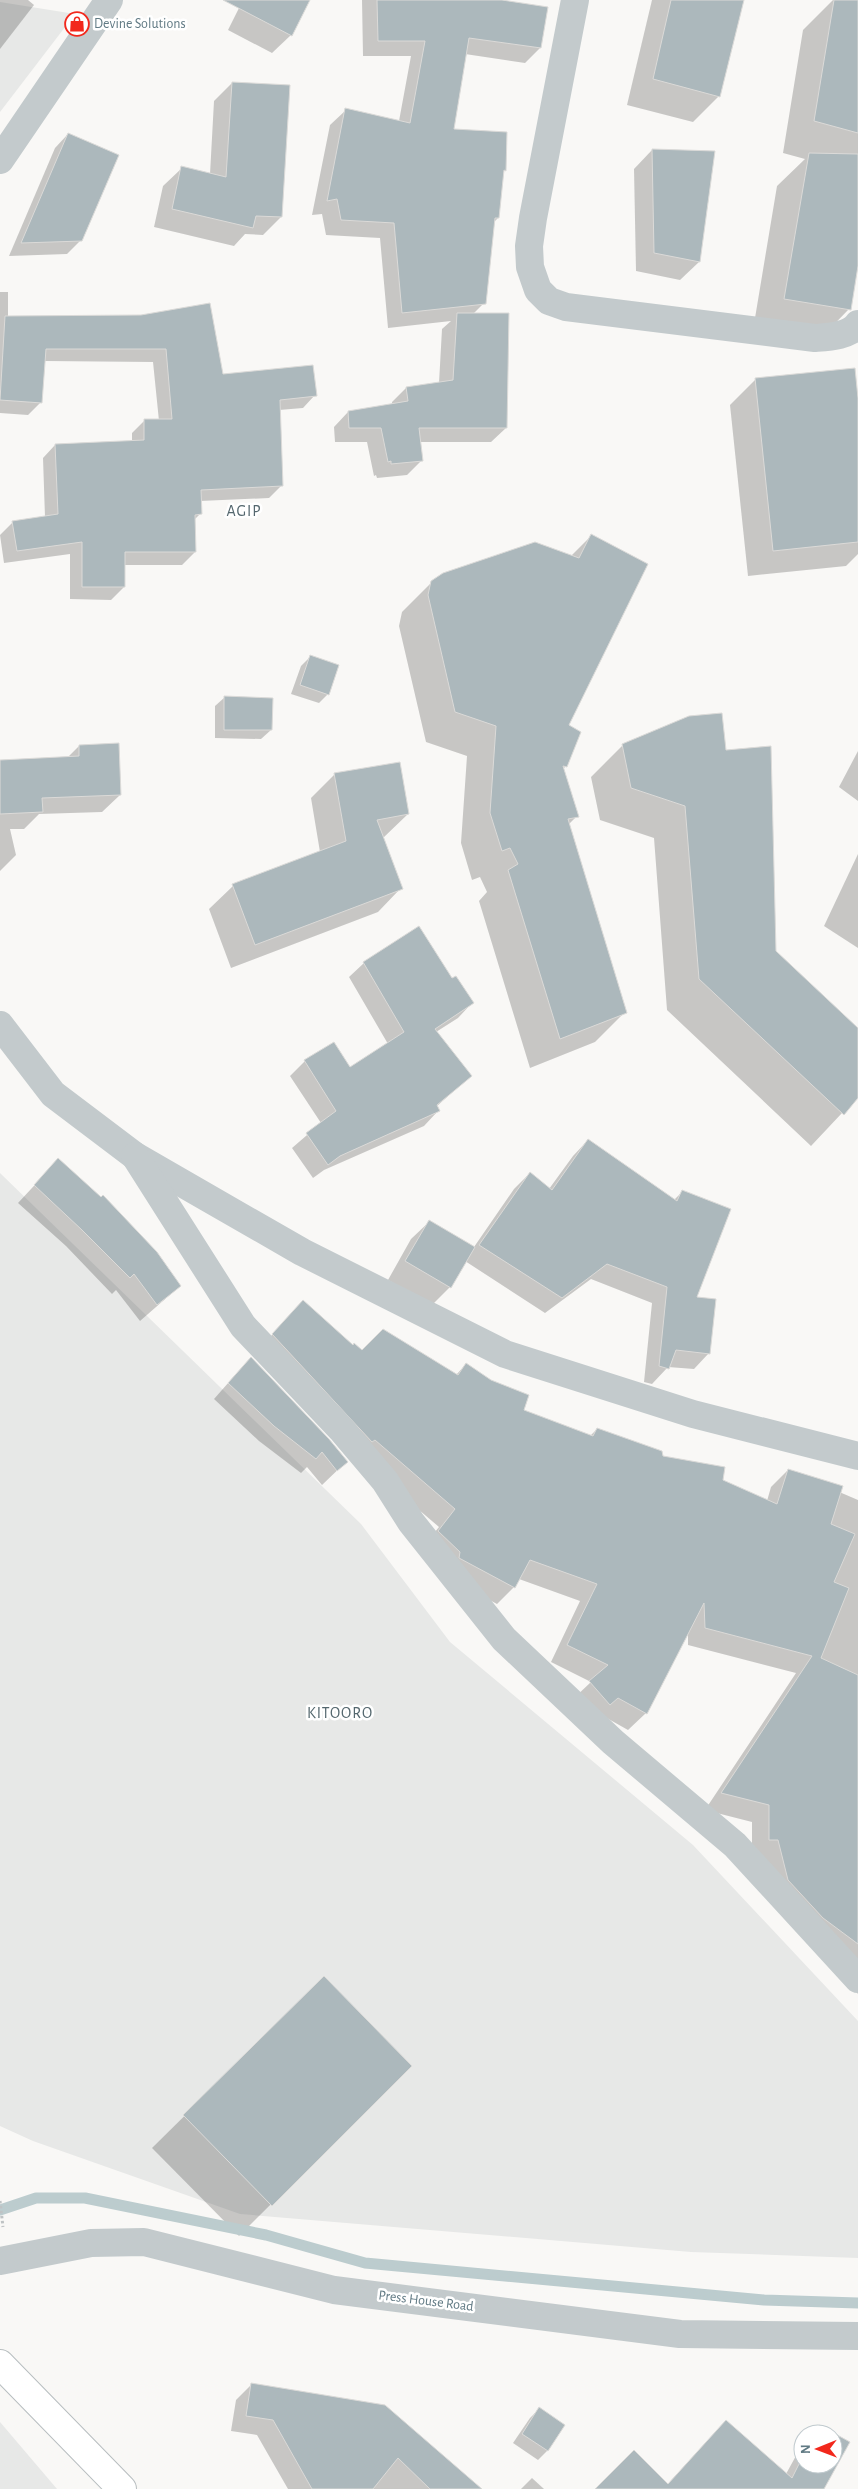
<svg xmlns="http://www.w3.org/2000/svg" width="858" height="2489" viewBox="0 0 858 2489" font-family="'Alegreya Sans',sans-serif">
<rect width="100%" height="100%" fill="#f9f8f6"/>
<g fill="#e7e8e7">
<path d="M0,2L75,14L0,112Z"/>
<path d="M0,1173L361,1524L450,1642L693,1845L858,2021V2258L691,2252L240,2214L33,2141L0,2126Z"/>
<path d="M0,2422L57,2489H0Z"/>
</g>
<g fill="#0003">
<path d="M0,0H28L34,5L0,49Z"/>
<path d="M243,0H308L291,35L272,53L228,30Z"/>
<path d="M362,0H494L540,48L525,63L465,54L452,131L505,170L502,173L498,218L493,223L484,303L473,314L506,428L491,442H419L421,461L407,475L377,478L376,475L374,476L367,442H335L334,427L348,412L392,405V402L406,388L439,383L442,329L451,321L388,328L380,238L326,235L322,214L312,215L330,125L346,110L399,121L411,56H363Z"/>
<path d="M652,0H743L719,96L693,122L627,105Z"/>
<path d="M833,0L858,2V258L849,309L818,341L753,330L777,186L805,159L783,153L803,30Z"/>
<path d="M232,83L281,217L263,235L245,234L234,246L154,227L163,186L182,168L210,174L214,101Z"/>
<path d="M68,134L81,240L67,254L9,256L55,148Z"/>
<path d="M652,150L699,262L680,280L636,271L634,169Z"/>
<path d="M0,292H8V317L141,316L222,375L315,395L303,408L279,410L282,485L269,498L200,501V514L194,520L195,552L182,565H124V587L111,600L70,599V554L4,563L0,535L13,522L45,517L43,458L55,445L132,441V433L145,420L159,421L153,362L44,361L41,402L28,415L0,413Z"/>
<path d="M756,379L858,410V554L846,566L748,576L730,405Z"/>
<path d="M592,535L568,725L566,766L563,769L577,816L568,825L625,1012L595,1042L530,1068L479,901L487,892L480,877L472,880L461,843L467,756L426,742L399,626L402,612L432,582L571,556Z"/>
<path d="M310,657L328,694L319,703L291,694L301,666Z"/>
<path d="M225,697L271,730L261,739L215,738V706Z"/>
<path d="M623,745L725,751L775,952L858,1029V1096L811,1146L667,1010L654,838L600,820L591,777Z"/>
<path d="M79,746L120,795L102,812L39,814L24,829H10L16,855L0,871V761L67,758Z"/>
<path d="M858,751V801L839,787Z"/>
<path d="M335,774L408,814L383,838L401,888L378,912L231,968L209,909L233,886L320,852L311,798Z"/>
<path d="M858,854V948L824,926Z"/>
<path d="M364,963L451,980L472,1003L458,1018L436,1032L470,1076L436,1107L438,1111L424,1126L324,1170L313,1178L292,1148L321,1123L290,1076L305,1061L350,1069L388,1044L349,977Z"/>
<path d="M588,1140L674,1200L682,1192L695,1298L709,1353L694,1369L668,1367L652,1384L644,1382L652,1303L591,1279L545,1313L465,1261L450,1287L432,1305L388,1280L411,1239L430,1221L474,1247L514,1189L530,1173L549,1189L573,1156Z"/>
<path d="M58,1160L180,1286L140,1321L116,1290L112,1294L66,1246L18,1203Z"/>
<path d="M303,1302L352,1347L362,1352L456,1375L466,1364L522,1411L590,1436L597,1429L767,1501L771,1487L788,1470L858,1500V1994L752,1857V1822L705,1810L796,1673L688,1645V1632L646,1713L628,1730L573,1699L591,1682L551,1662L580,1601L519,1579L514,1587L497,1604L443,1575L421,1549L439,1527L357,1457L256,1352Z"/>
<path d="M236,1374L346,1462L322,1485L307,1467L301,1473L259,1441L214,1399Z"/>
<path d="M324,1978L410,2066L239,2236L152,2148Z"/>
<path d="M252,2384L385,2406L465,2475L452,2489H288L257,2435L231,2431L236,2400Z"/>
<path d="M539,2409L564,2425L547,2451L538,2460L513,2443L530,2418Z"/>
<path d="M726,2421L786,2474L803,2443V2464H833V2434L849,2443L823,2489H597L667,2485Z"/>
<path d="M532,2478L544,2489H521Z"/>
</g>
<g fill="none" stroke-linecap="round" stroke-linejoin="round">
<path stroke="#bcccce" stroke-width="11" d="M0,2210L36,2198H85L266,2235L365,2263L764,2300L858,2303"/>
</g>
<g fill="#acb8bc" stroke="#dbdad8">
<path d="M223,0H310L292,36Z"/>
<path d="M377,0H502L548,7L541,48L469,38L454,129L507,132L506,171L504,170L499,218H495L486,304L402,313L394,223L341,220L337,199L327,201L345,108L410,123L425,41H378Z"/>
<path d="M671,0H744L720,97L653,79Z"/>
<path d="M834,0H858V133L814,121Z"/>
<path d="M232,82L290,85L282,217L256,216L253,228L172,209L181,166L226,177Z"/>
<path d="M68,133L119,155L82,241L21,243Z"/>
<path d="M652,149L715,151L700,262L654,253Z"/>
<path d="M809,153L858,154V266L851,310L784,299Z"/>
<path d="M210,303L223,374L313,365L317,396L280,400L283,486L201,490L202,514L195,515L196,552H125V587H82V542L17,551L12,521L58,514L55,444L144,440V419H172L166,349H46L42,403L0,400L5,316L141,315Z"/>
<path d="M457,313H509L507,428H419L423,461L391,464V461L388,462L381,428H349L348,411L408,401L406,387L453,380Z"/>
<path d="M855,368L858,398V542L773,551L755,378Z"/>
<path d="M591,534L648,564L569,725L581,732L567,767L563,766L579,817L568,819L627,1013L560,1039L508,870L518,864L510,848L502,851L490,813L496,726L455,712L428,595L431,581L443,573L535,542L579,558Z"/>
<path d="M310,655L339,665L329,695L300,685Z"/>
<path d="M224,696L273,698L272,730H224Z"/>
<path d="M722,713L726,750L771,746L776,951L858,1028V1098L844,1115L699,979L685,806L631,788L622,744L689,716Z"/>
<path d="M119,743L121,795L42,798L43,812L0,814V760L79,756V745Z"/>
<path d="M400,762L409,814L377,820L403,889L255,945L232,884L346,841L334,773Z"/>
<path d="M419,926L452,978L456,976L474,1003L435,1029L472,1076L437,1105L440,1111L340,1156L328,1165L306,1133L336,1111L304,1060L334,1042L350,1067L404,1032L363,962Z"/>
<path d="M588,1139L677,1201L682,1190L731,1209L697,1297L716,1299L710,1354L676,1350L669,1369L659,1366L667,1287L607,1264L562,1298L479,1245L530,1172L552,1190Z"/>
<path d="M58,1158L101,1197L103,1195L157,1252L181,1286L157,1305L134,1274L130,1278L82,1230L34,1185Z"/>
<path d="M429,1220L475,1247L451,1288L405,1261Z"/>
<path d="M303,1300L353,1345L354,1343L362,1350L383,1329L458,1375L466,1363L491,1380L529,1395L524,1410L593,1436L597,1428L662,1451L663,1456L725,1467L723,1480L777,1504L788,1469L843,1486L831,1524L855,1534L834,1582L849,1588L821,1658L858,1675V1944L823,1918L788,1880L778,1840H769V1805L721,1793L812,1656L705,1628L704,1603L647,1714L618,1698L610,1705L589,1681L608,1665L567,1645L597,1584L530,1560L515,1588L459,1558L460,1552L438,1531L455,1509L375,1440L372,1442L272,1334Z"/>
<path d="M251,1357L329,1439L348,1462L337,1471L322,1452L316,1459L274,1426L228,1383Z"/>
<path d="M324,1976L412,2066L272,2206L183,2115Z"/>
<path d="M251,2383L385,2405L482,2489H430L398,2458L373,2489H312L273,2420L246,2416Z"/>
<path d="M539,2407L565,2425L548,2451L522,2434Z"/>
<path d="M726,2420L792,2478L803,2456V2464H833V2434H814L819,2425L850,2442L824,2489H595L634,2450L668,2484Z"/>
</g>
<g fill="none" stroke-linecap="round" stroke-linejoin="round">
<g stroke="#b8bec0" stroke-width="30">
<path id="highway" d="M0,2364L122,2489"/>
</g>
<path stroke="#bfc3c4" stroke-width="3" stroke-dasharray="2.5 2.5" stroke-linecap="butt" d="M0,2201L3,2227"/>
<g stroke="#c3cacc" stroke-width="28">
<path d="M575,0L533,218L529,246L530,267L538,290L549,301L566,307L815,338C828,337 850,336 858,324"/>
<path d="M0,160L109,0"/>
<path d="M0,1025L53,1094L135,1156L302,1252L505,1354L693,1414L858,1456"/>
<path d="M135,1156L243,1326L341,1429L385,1481L411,1522L504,1639L613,1742L735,1845L858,1979"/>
<path d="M0,2261L91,2243L144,2242L334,2290L680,2334L858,2336"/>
</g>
<use href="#highway" stroke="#fff" stroke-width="28"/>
</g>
<defs>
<g id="shop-ring" transform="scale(1.25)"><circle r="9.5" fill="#fff" stroke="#f2281c" stroke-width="1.5"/><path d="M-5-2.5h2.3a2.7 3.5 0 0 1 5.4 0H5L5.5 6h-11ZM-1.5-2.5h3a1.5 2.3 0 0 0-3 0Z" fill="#f2281c"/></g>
</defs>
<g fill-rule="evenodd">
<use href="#shop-ring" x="77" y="24"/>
</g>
<g text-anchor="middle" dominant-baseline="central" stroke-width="5" stroke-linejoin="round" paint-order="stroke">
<g font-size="14" fill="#617a84" stroke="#fff" text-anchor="start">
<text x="94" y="24">Devine Solutions</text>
</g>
<g font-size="14" fill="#617a84" stroke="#fff">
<text transform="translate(426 2301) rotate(7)">Press House Road</text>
</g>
<g font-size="16" letter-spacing="1" fill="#54676e" stroke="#fff">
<text x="244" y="511">AGIP</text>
<text x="340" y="1713">KITOORO</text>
</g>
</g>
<g transform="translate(818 2449) rotate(269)"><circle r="24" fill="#ffffff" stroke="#c0cace"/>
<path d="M0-4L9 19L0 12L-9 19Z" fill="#f2281c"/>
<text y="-8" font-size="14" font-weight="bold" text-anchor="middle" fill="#617a84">N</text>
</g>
</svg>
